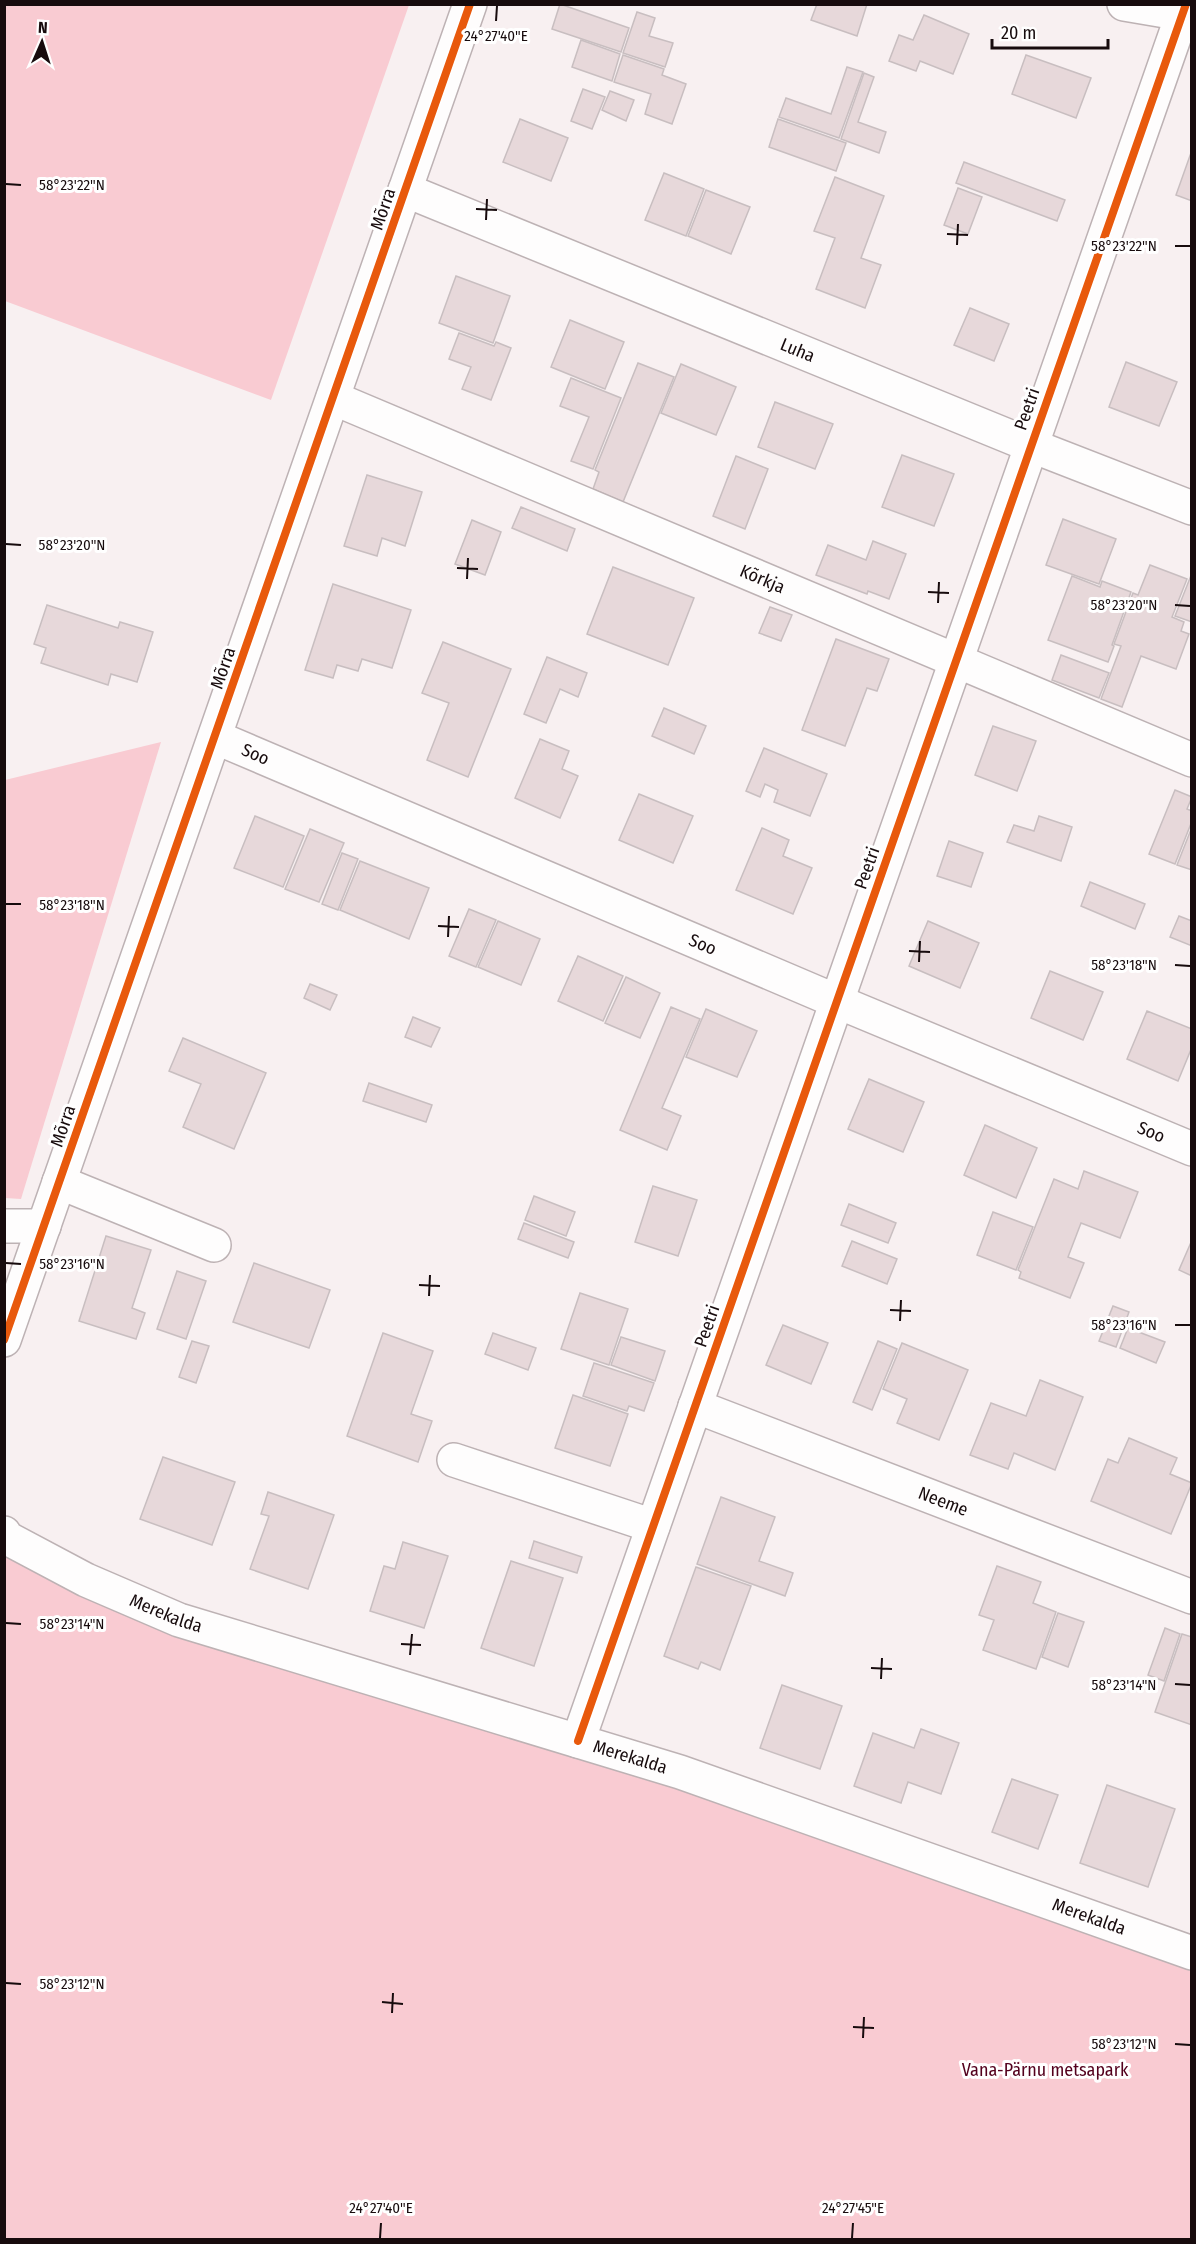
<svg xmlns="http://www.w3.org/2000/svg" width="1196" height="2244" viewBox="0 0 1196 2244" font-family="'Fira Sans Condensed',sans-serif">
<rect width="100%" height="100%" fill="#f8f0f1"/>
<g fill="#f9cbd2">
<path d="M4,5H409L271,400L5,301Z"/>
<path d="M161,742L21,1199L5,1198V780Z"/>
<path d="M4,1553L1191,1969V2239H5Z"/>
</g>
<g fill="#e7d8da" stroke="#c8bec0" stroke-width="1.5">
<path d="M560,4L629,28L621,52L552,29Z"/>
<path d="M817,4H867L857,36L811,20Z"/>
<path d="M637,12L655,18L649,36L673,43L665,67L623,53Z"/>
<path d="M924,15L969,34L953,74L920,61L916,71L889,61L899,35L913,40Z"/>
<path d="M581,40L620,54L612,81L572,67Z"/>
<path d="M623,55L664,69L662,75L686,84L672,124L645,114L651,94L614,82Z"/>
<path d="M1026,55L1091,78L1076,118L1012,94Z"/>
<path d="M847,67L863,72L839,138L779,117L786,98L831,114Z"/>
<path d="M864,73L874,77L858,122L886,132L879,153L841,139Z"/>
<path d="M583,89L605,97L592,129L571,121Z"/>
<path d="M610,91L634,100L626,121L602,110Z"/>
<path d="M520,119L568,138L551,181L503,162Z"/>
<path d="M778,119L846,143L836,171L769,147Z"/>
<path d="M1192,150V201L1176,195Z"/>
<path d="M964,162L1065,200L1057,221L956,183Z"/>
<path d="M664,173L704,189L686,236L645,220Z"/>
<path d="M835,177L884,196L861,258L881,265L865,308L816,289L835,238L814,231Z"/>
<path d="M958,188L982,197L968,234L944,225Z"/>
<path d="M706,190L750,207L731,254L688,236Z"/>
<path d="M456,276L510,296L493,343L439,323Z"/>
<path d="M970,308L1009,324L994,361L954,345Z"/>
<path d="M570,320L624,342L605,389L551,367Z"/>
<path d="M459,333L494,346L496,342L511,348L491,400L462,389L471,367L449,359Z"/>
<path d="M1126,362L1177,382L1159,426L1109,407Z"/>
<path d="M638,363L674,377L623,502L593,489L599,472L595,470Z"/>
<path d="M681,364L736,387L716,435L661,413Z"/>
<path d="M571,378L621,398L593,469L571,461L589,417L560,406Z"/>
<path d="M775,402L833,424L815,469L758,447Z"/>
<path d="M902,455L954,474L934,526L882,507Z"/>
<path d="M736,456L768,469L745,529L713,516Z"/>
<path d="M367,475L422,492L405,546L382,538L377,556L344,546Z"/>
<path d="M521,507L575,529L567,551L512,528Z"/>
<path d="M1063,519L1116,539L1099,584L1046,565Z"/>
<path d="M472,520L501,532L485,575L455,564Z"/>
<path d="M873,541L906,554L889,599L868,591L867,594L816,575L828,545L866,560Z"/>
<path d="M1150,565L1187,579L1172,617L1184,622L1181,631L1189,634L1176,669L1141,656L1122,707L1101,699L1121,646L1114,644L1133,593L1138,595Z"/>
<path d="M613,567L694,598L668,665L587,634Z"/>
<path d="M1192,573V622L1175,616Z"/>
<path d="M1072,576L1100,587L1102,581L1131,592L1112,645L1114,646L1108,662L1048,640Z"/>
<path d="M333,584L411,610L392,668L362,659L358,671L337,665L333,678L305,670Z"/>
<path d="M47,605L118,628L120,622L153,632L137,682L111,674L108,685L41,663L46,648L34,644Z"/>
<path d="M770,607L792,615L781,641L759,633Z"/>
<path d="M836,639L889,659L877,691L867,688L845,746L802,730Z"/>
<path d="M443,642L511,669L468,777L427,760L449,703L422,693Z"/>
<path d="M1061,655L1109,673L1099,698L1052,680Z"/>
<path d="M547,657L587,673L578,697L560,689L546,723L524,714Z"/>
<path d="M664,708L706,726L694,754L652,736Z"/>
<path d="M993,726L1036,741L1017,791L975,775Z"/>
<path d="M540,739L569,751L562,769L578,776L560,818L515,798Z"/>
<path d="M764,748L827,774L810,816L774,802L778,790L765,784L760,797L746,791Z"/>
<path d="M1175,790L1192,797L1187,809L1192,811V821L1175,864L1149,854Z"/>
<path d="M639,794L693,816L673,863L619,840Z"/>
<path d="M255,816L304,836L283,887L234,868Z"/>
<path d="M1039,816L1072,827L1061,861L1007,842L1014,825L1034,831Z"/>
<path d="M1192,827V870L1177,865Z"/>
<path d="M762,828L789,840L783,856L812,868L793,914L736,890Z"/>
<path d="M310,829L344,843L319,902L285,889Z"/>
<path d="M949,841L983,853L971,887L937,876Z"/>
<path d="M342,853L358,859L338,910L322,904Z"/>
<path d="M360,861L429,888L409,939L340,910Z"/>
<path d="M1090,882L1145,904L1135,929L1081,906Z"/>
<path d="M469,909L496,920L476,967L449,956Z"/>
<path d="M1179,916L1192,921V946L1170,937Z"/>
<path d="M498,921L540,939L521,985L478,967Z"/>
<path d="M928,921L979,943L960,988L909,966Z"/>
<path d="M578,956L623,976L603,1021L558,1001Z"/>
<path d="M1050,971L1103,992L1083,1040L1031,1018Z"/>
<path d="M626,977L660,993L640,1038L605,1023Z"/>
<path d="M310,984L337,995L330,1010L304,998Z"/>
<path d="M671,1007L700,1019L662,1108L681,1116L667,1150L620,1130Z"/>
<path d="M706,1009L757,1031L737,1077L686,1057Z"/>
<path d="M1147,1011L1192,1029V1047L1178,1081L1127,1059Z"/>
<path d="M413,1017L440,1028L431,1047L405,1037Z"/>
<path d="M183,1038L266,1073L234,1149L183,1127L201,1084L169,1071Z"/>
<path d="M869,1079L924,1102L903,1152L848,1129Z"/>
<path d="M369,1083L432,1105L426,1122L363,1101Z"/>
<path d="M985,1125L1037,1148L1016,1198L964,1175Z"/>
<path d="M1084,1171L1138,1192L1120,1238L1081,1223L1068,1257L1084,1263L1070,1298L1019,1278L1021,1272L1018,1270L1054,1179L1078,1189Z"/>
<path d="M653,1186L697,1200L678,1256L635,1242Z"/>
<path d="M534,1196L575,1212L566,1236L525,1220Z"/>
<path d="M849,1204L896,1223L888,1243L841,1225Z"/>
<path d="M993,1212L1033,1227L1016,1270L977,1255Z"/>
<path d="M524,1223L574,1242L568,1258L518,1239Z"/>
<path d="M106,1236L151,1250L132,1308L145,1313L136,1339L79,1321Z"/>
<path d="M1192,1240V1276L1179,1270Z"/>
<path d="M852,1241L897,1259L887,1284L842,1266Z"/>
<path d="M254,1263L330,1290L309,1348L233,1322Z"/>
<path d="M177,1271L206,1281L186,1339L157,1329Z"/>
<path d="M580,1293L628,1309L609,1365L561,1349Z"/>
<path d="M1113,1306L1129,1312L1116,1347L1099,1341Z"/>
<path d="M783,1325L828,1343L811,1384L766,1365Z"/>
<path d="M1128,1328L1165,1342L1156,1363L1120,1348Z"/>
<path d="M383,1333L433,1351L411,1414L432,1421L418,1462L347,1436Z"/>
<path d="M493,1333L536,1348L528,1370L485,1354Z"/>
<path d="M621,1337L665,1351L655,1381L611,1365Z"/>
<path d="M192,1341L209,1346L196,1383L179,1377Z"/>
<path d="M878,1341L897,1349L872,1410L853,1402Z"/>
<path d="M902,1343L968,1370L939,1440L897,1423L907,1399L883,1389Z"/>
<path d="M594,1363L654,1383L644,1411L629,1406L627,1411L583,1396Z"/>
<path d="M1040,1380L1083,1397L1055,1470L1014,1453L1008,1469L970,1455L991,1403L1026,1416Z"/>
<path d="M573,1395L628,1414L610,1466L555,1448Z"/>
<path d="M1129,1438L1177,1458L1170,1474L1192,1483L1171,1534L1091,1501L1108,1459L1118,1463Z"/>
<path d="M163,1457L235,1482L212,1545L140,1519Z"/>
<path d="M268,1492L334,1515L308,1589L250,1569L269,1516L261,1514Z"/>
<path d="M721,1497L775,1517L759,1561L793,1573L785,1596L697,1564Z"/>
<path d="M534,1541L582,1557L577,1573L529,1558Z"/>
<path d="M403,1542L448,1556L424,1628L370,1611L384,1566L395,1569Z"/>
<path d="M511,1561L563,1578L534,1666L481,1648Z"/>
<path d="M997,1566L1041,1582L1033,1603L1056,1612L1036,1669L983,1650L994,1620L979,1615Z"/>
<path d="M696,1567L751,1586L720,1670L701,1662L698,1669L664,1656Z"/>
<path d="M1058,1613L1084,1622L1068,1667L1042,1657Z"/>
<path d="M1165,1628L1180,1634L1164,1681L1148,1675Z"/>
<path d="M1182,1634L1192,1637V1725L1155,1712Z"/>
<path d="M782,1685L842,1706L820,1769L760,1748Z"/>
<path d="M921,1729L959,1743L941,1794L908,1782L901,1803L854,1786L873,1733L914,1748Z"/>
<path d="M1012,1779L1058,1795L1038,1849L992,1832Z"/>
<path d="M1107,1785L1175,1809L1148,1887L1080,1863Z"/>
</g>
<g fill="none" stroke-linecap="round" stroke-linejoin="round">
<g stroke="#bdb2b4" stroke-width="36">
<g id="minor">
<path d="M1124,4L1183,14L1192,17"/>
<path id="s1" d="M405,190L1030,445L1192,508"/>
<path id="s2" d="M333,398L1192,760"/>
<path id="s3" d="M215,737L836,1001L1192,1149"/>
<path d="M59,1182L214,1245"/>
<path d="M4,1226H44"/>
<path d="M4,1340L470,4"/>
<path id="s4" d="M695,1406L1192,1597"/>
<path d="M454,1460L653,1526"/>
<path id="s5" d="M4,1533L7,1538L86,1580L179,1620L680,1772L1192,1953"/>
<path d="M578,1741L1186,4"/>
</g>
</g>
<use href="#minor" stroke="#fefdfd" stroke-width="33"/>
<g stroke="#fff" stroke-width="11">
<g id="cycleway">
<path d="M4,1340L470,4"/>
<path d="M578,1741L1186,4"/>
</g>
</g>
<use href="#cycleway" stroke="#e8590c" stroke-width="8"/>
</g>
<path fill="none" stroke="#170b0d" stroke-width="2" d="M496,21L497,6M6,184L21,185M476,209L497,210M486,220L487,199M947,234L968,235M957,245L958,224M1175,246H1190M6,544L21,545M457,568L478,569M467,579L468,558M928,592L949,593M938,603L939,582M1175,605L1190,606M6,904H21M438,926L459,927M448,937L449,916M909,951L930,952M919,962L920,941M1175,965L1190,966M6,1263L21,1264M419,1285L440,1286M429,1296L430,1275M890,1310L911,1311M900,1321L901,1300M1175,1325H1190M6,1623L21,1624M401,1644L421,1645M410,1655L412,1634M871,1668L892,1669M881,1679L882,1658M1175,1684L1190,1685M6,1983L21,1984M382,2002L403,2004M392,2013L393,1993M853,2027L874,2028M863,2038L864,2017M1175,2044L1190,2045M380,2238L381,2223M852,2238L853,2223"/>
<g text-anchor="middle" dominant-baseline="central" stroke-width="6" stroke-linejoin="round" paint-order="stroke">
<g font-size="18" fill="#170b0d" stroke="#fff">
<text transform="translate(383 209) rotate(-71)">Mõrra</text>
<text stroke="none"><textPath href="#s1" startOffset="424">Luha</textPath></text>
<text transform="translate(1027 409) rotate(-71)">Peetri</text>
<text stroke="none"><textPath href="#s2" startOffset="466">Kõrkja</textPath></text>
<text transform="translate(223 668) rotate(-71)">Mõrra</text>
<text stroke="none"><textPath href="#s3" startOffset="44">Soo</textPath></text>
<text transform="translate(867 868) rotate(-71)">Peetri</text>
<text stroke="none"><textPath href="#s3" startOffset="530">Soo</textPath></text>
<text transform="translate(63 1126) rotate(-71)">Mõrra</text>
<text stroke="none"><textPath href="#s3" startOffset="1016">Soo</textPath></text>
<text transform="translate(707 1326) rotate(-71)">Peetri</text>
<text stroke="none"><textPath href="#s4" startOffset="266">Neeme</textPath></text>
<text stroke="none"><textPath href="#s5" startOffset="182">Merekalda</textPath></text>
<text stroke="none"><textPath href="#s5" startOffset="668">Merekalda</textPath></text>
<text stroke="none"><textPath href="#s5" startOffset="1154">Merekalda</textPath></text>
</g>
<g font-size="18" fill="#53001d" stroke="#fff">
<text x="1045" y="2070">Vana-Pärnu metsapark</text>
</g>
</g>
<g font-size="15" text-anchor="middle" fill="#170b0d" stroke="#fff" stroke-width="6" stroke-linejoin="round" paint-order="stroke">
<text x="496" y="41">24°27'40"E</text>
<text x="72" y="190">58°23'22"N</text>
<text x="1124" y="251">58°23'22"N</text>
<text x="72" y="550">58°23'20"N</text>
<text x="1124" y="610">58°23'20"N</text>
<text x="72" y="910">58°23'18"N</text>
<text x="1124" y="970">58°23'18"N</text>
<text x="72" y="1269">58°23'16"N</text>
<text x="1124" y="1330">58°23'16"N</text>
<text x="72" y="1629">58°23'14"N</text>
<text x="1124" y="1690">58°23'14"N</text>
<text x="72" y="1989">58°23'12"N</text>
<text x="1124" y="2049">58°23'12"N</text>
<text x="381" y="2213">24°27'40"E</text>
<text x="853" y="2213">24°27'45"E</text>
</g>
<rect width="1196" height="2244" fill="none" stroke="#170b0d" stroke-width="12"/>
<g transform="translate(42 42) rotate(3)" stroke="#ffffff" stroke-width="4.5" paint-order="stroke">
<path d="M0-4.5L10 22L0 15L-10 22Z" fill="#170b0d"/>
<text y="-9" font-size="16" font-weight="bold" text-anchor="middle" fill="#170b0d">N</text>
</g>
<path d="M992 39v9h116v-9" fill="none" stroke="#170b0d" stroke-width="3"/>
<text x="1001" y="39" font-size="18" fill="#170b0d" stroke="#ffffff" stroke-width="4.5" paint-order="stroke">20 m</text>
</svg>
